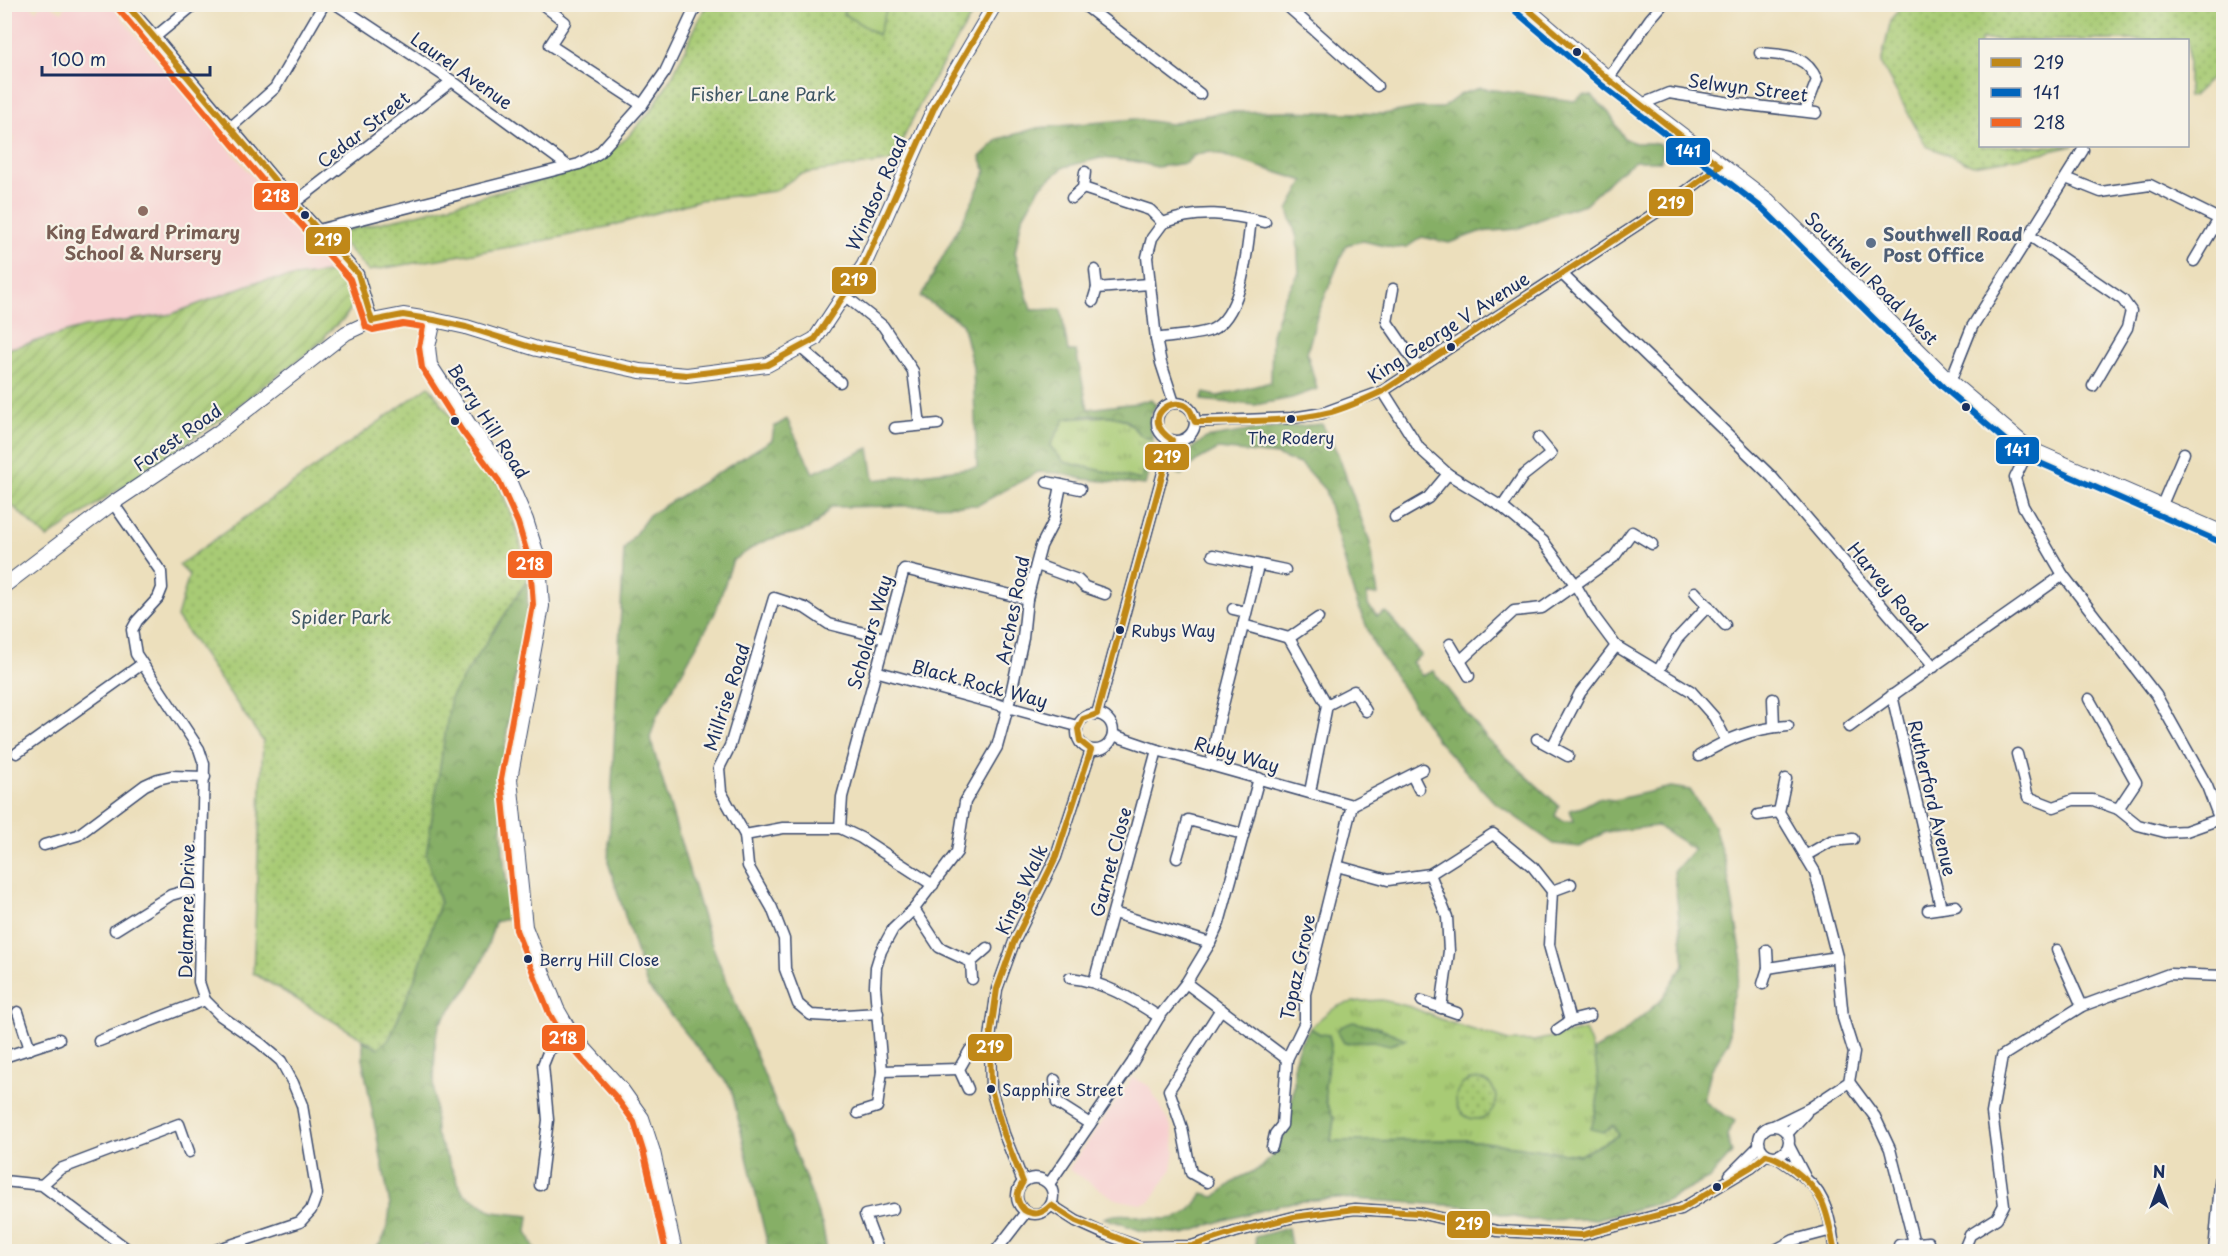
<svg xmlns="http://www.w3.org/2000/svg" width="2228" height="1256" viewBox="0 0 2228 1256" font-family="'Playpen Sans',sans-serif">
<defs>
<pattern id="grass-tufts" width="24" height="20" patternUnits="userSpaceOnUse" patternTransform="scale(1.5)"><rect width="24" height="20" fill="#a8cb74"/><path d="M3 7l-1-3M5 7V3M7 7l1-3M15 17l-1-3M17 17v-4M19 17l1-3" fill="none" stroke="#88a562"/></pattern>
<pattern id="forest-crowns" width="20" height="18" patternUnits="userSpaceOnUse" patternTransform="scale(1.5)"><rect width="20" height="18" fill="#86af66"/><path d="M2 6a3 3 0 1 1 6 0M12 15a3 3 0 1 1 6 0" fill="none" stroke="#6d8f57"/></pattern>
<pattern id="park-dots" width="8" height="8" patternUnits="userSpaceOnUse" patternTransform="scale(1.5)"><rect width="8" height="8" fill="#a8cb74"/><path d="M2 2h.1M6 6h.1" fill="none" stroke="#88a562" stroke-width="1.8" stroke-linecap="round"/></pattern>
<pattern id="garden-furrows" width="10" height="10" patternUnits="userSpaceOnUse" patternTransform="scale(1.5)"><rect width="10" height="10" fill="#a8cb74"/><path d="M-1 1l2-2M0 10L10 0M9 11l2-2" fill="none" stroke="#88a562"/></pattern>
</defs>
<rect width="100%" height="100%" fill="#f7f3e8"/>
<filter id="ink" filterUnits="userSpaceOnUse"><feTurbulence type="fractalNoise" baseFrequency=".0167" numOctaves="2"/><feDisplacementMap in="SourceGraphic" scale="12" xChannelSelector="R" yChannelSelector="G"/><feConvolveMatrix kernelMatrix="1 2 1 2 8 2 1 2 1" color-interpolation-filters="sRGB"/></filter>
<filter id="wash" filterUnits="userSpaceOnUse"><feTurbulence type="fractalNoise" baseFrequency=".008" numOctaves="4" result="noise"/><feDisplacementMap in="SourceGraphic" scale="24" xChannelSelector="R" yChannelSelector="G"/><feGaussianBlur stdDeviation="1.35" result="paint"/><feColorMatrix in="noise" values="0 0 0 0 0 0 0 0 0 0 0 0 0 0 0 0 0 1.4 0 .05"/><feComposite in="paint" operator="in"/></filter>
<g filter="url(#wash)">
<rect width="100%" height="100%" fill="#ecdfbc"/>
<g fill="#f7cfd0">
<path d="M5,5H30L36,10L41,5H50L62,12L66,5H111L322,261L341,271L256,282L172,314L85,327L19,346L5,349L4,162L14,138L5,134Z"/>
<path d="M1133,1077L1149,1086L1172,1128L1175,1151L1172,1169L1150,1202L1140,1204L1115,1199L1069,1169Z"/>
</g>
<g fill="url(#grass-tufts)" stroke="#627d69" stroke-width="1.5">
<path d="M1109,416C1114,417 1120,418 1124,420C1137,426 1135,438 1153,439L1154,452L1143,456L1145,471L1141,480L1064,462L1050,446L1065,419Z"/>
<path d="M1382,1000L1411,1007L1448,1022L1509,1041H1534L1585,1030C1601,1065 1602,1092 1592,1128L1613,1125L1619,1135L1580,1155L1468,1140L1331,1141L1334,1120L1326,1102L1325,1085L1331,1045L1329,1035L1320,1034L1310,1028C1338,1001 1344,1002 1382,1000Z"/>
</g>
<g fill="url(#forest-crowns)" stroke="#506f62" stroke-width="1.5">
<path d="M1480,88L1574,101L1583,95L1592,96L1609,113L1624,138L1635,143H1658L1663,149L1661,161H1635L1616,175L1585,204L1553,214L1517,229L1479,232L1449,243L1422,237L1407,247L1394,248L1363,241L1346,245L1317,316L1307,353L1317,389L1292,398L1255,405L1201,400L1204,393L1218,396L1271,382L1272,335L1283,300L1299,273L1297,238L1288,210L1304,181L1209,151L1193,156L1186,163L1157,167L1133,161L1101,158L1064,167L1040,187L1022,218L1015,252L1031,310L1061,309L1068,351H1076L1088,409L1137,403L1151,399L1156,405C1147,418 1149,425 1153,439C1136,438 1138,429 1127,421C1115,412 1079,416 1065,419L1050,446L1064,462L1141,480L1145,471L1143,456L1154,452L1145,485L1083,479L1059,473L1038,472L978,505L831,507C806,538 805,529 770,539C757,543 744,554 733,560L715,613L656,718L650,738L708,935L807,1182L823,1228L827,1251H769L731,1088L647,986L608,862L624,549L649,515L772,440L774,427L787,419L813,473L869,448L874,480L977,467L973,367L962,323L921,297L970,206L986,171L980,157L999,139L1037,128L1135,119L1171,124L1190,118L1227,112L1288,111L1384,114L1417,108H1442L1461,94Z"/>
<path d="M1322,424L1338,454L1370,543L1378,595L1367,594L1368,605L1377,616L1386,612L1421,655L1412,662L1422,676L1433,671L1487,739L1559,806L1555,816L1563,821H1574L1570,810L1582,807L1598,798L1614,800L1671,787L1690,790L1714,826L1727,870L1743,962L1729,1013V1041L1711,1071L1704,1100C1713,1110 1723,1113 1735,1121L1727,1135L1732,1153L1710,1178L1664,1202L1596,1219L1529,1220L1463,1206L1337,1198L1293,1202L1221,1221L1184,1234L1142,1231L1104,1218C1131,1206 1161,1230 1188,1212C1193,1208 1198,1199 1203,1194L1215,1197L1237,1179L1261,1168L1274,1154L1288,1128L1294,1085V1062L1300,1043L1310,1028L1320,1034L1329,1035L1331,1045L1325,1085L1326,1102L1334,1118L1331,1141L1468,1140L1580,1155L1619,1135L1613,1126L1603,1132L1591,1129C1601,1097 1599,1082 1594,1050L1620,1035L1661,1000L1684,964L1674,872L1694,849L1657,826L1605,832L1580,847L1554,844L1493,801L1436,739L1374,645L1354,595L1325,490L1302,465L1276,455L1218,449L1196,461L1182,475L1177,474L1190,450L1206,438L1254,430Z"/>
<path d="M528,579C527,591 528,604 527,616C525,638 518,661 514,684C501,760 494,841 514,917L495,922L483,960L469,986L440,1023L435,1040L434,1091L436,1134L463,1193L493,1212L529,1216L527,1232L536,1251H437L426,1245L407,1251H373C387,1240 389,1222 390,1205L363,1063V1041L369,1044L389,1039L416,976L440,903L426,855L451,696Z"/>
<path d="M1353,1022L1379,1028L1406,1039L1390,1045L1373,1041L1344,1043L1337,1031L1340,1027Z"/>
<path d="M1288,1228L1292,1251H1257L1255,1237Z"/>
</g>
<g fill="url(#park-dots)" stroke="#627d69" stroke-width="1.5">
<path d="M1904,4L2223,5V67L2193,96L2188,97V40H1980V146H2073L2029,156L1973,165L1926,146L1881,64L1891,19Z"/>
<path d="M706,5H978L928,88L892,161L800,174L775,191L700,200L611,226L533,243L368,271L335,233L418,214L590,167L627,138L652,109L673,75Z"/>
<path d="M429,386L500,486L518,534L528,579L451,696L426,855L440,903L416,976L389,1039L378,1048L253,973L263,741L177,617L189,575L179,565Z"/>
<circle cx="1476" cy="1099" r="20"/>
</g>
<path fill="url(#garden-furrows)" stroke="#627d69" stroke-width="1.5" d="M341,271L354,303L345,318L327,333L324,340L214,424L47,538L5,499V349L19,346L84,327L172,314L256,282Z"/>
<path fill="#a8cb74" stroke="#627d69" stroke-width="1.5" d="M849,5H888L878,35L843,13Z"/>
</g>
<g filter="url(#ink)">
<g fill="none" stroke-linecap="round" stroke-linejoin="round">
<g stroke="#3a496c" stroke-width="13">
<g id="street">
<path d="M126,4L155,37L294,203L358,274L372,321"/>
<path d="M336,4L452,81L568,166"/>
<path d="M542,4L565,22L550,45L642,105"/>
<path d="M1083,4L1200,94"/>
<path d="M1285,4L1377,86"/>
<path d="M155,37L195,4"/>
<path d="M1760,53C1786,56 1805,53 1817,80L1805,111"/>
<path d="M1608,79L1650,19L1663,4"/>
<path d="M1642,104L1669,93L1731,103L1816,113"/>
<path d="M230,128L275,88L324,4"/>
<path d="M2066,178L2101,192L2150,185L2219,219L2194,261"/>
<path d="M1083,188L1150,210L1163,223"/>
<path d="M1072,198L1083,188L1085,172"/>
<path d="M294,203L452,81"/>
<path d="M1163,223L1152,238L1147,257L1156,339L1161,363L1174,403"/>
<path d="M1163,223C1198,209 1230,214 1265,222"/>
<path d="M318,230L579,164L599,153L642,105L665,72L697,4"/>
<path d="M2030,236L2123,300L2131,311L2127,328L2093,386"/>
<path d="M1562,274L1772,477L1934,667"/>
<path d="M1097,288L1149,284"/>
<path d="M1393,289L1387,322L1418,367"/>
<path d="M844,295L883,326L913,371L920,425"/>
<path d="M1093,301L1097,288L1095,270"/>
<path d="M1156,339C1173,336 1195,336 1211,330C1243,316 1247,249 1251,219"/>
<path d="M800,347L840,382"/>
<path d="M1950,382L1972,327L2083,150"/>
<path d="M1383,391L1419,448L1448,474L1502,507L1543,541L1575,584L1593,615L1616,646L1691,691L1714,717L1726,740"/>
<circle cx="1176" cy="422" r="19"/>
<path d="M1195,422L1292,418L1323,413L1383,391L1669,204L1720,166"/>
<path d="M895,428L938,424"/>
<path d="M2029,449L2015,478L2023,506L2063,575L2156,695L2207,786L2224,831"/>
<path d="M1047,482L1080,489"/>
<path d="M113,503L161,572L162,588L158,598L137,621L132,630L136,654L199,749L204,764L199,982L205,1000L221,1016L260,1043L281,1061L293,1083L302,1105L317,1194L311,1210L300,1222L210,1252"/>
<path d="M1502,507L1523,476L1551,454L1538,438"/>
<path d="M2161,507L2184,453"/>
<path d="M1395,517L1428,498L1448,474"/>
<path d="M1213,555L1285,570"/>
<path d="M1037,565L1078,580L1085,587L1105,594"/>
<path d="M1695,592L1725,625"/>
<path d="M1233,609L1246,612"/>
<path d="M1243,625L1289,638L1327,705L1310,792"/>
<path d="M1289,638L1318,618"/>
<path d="M1450,644L1469,676"/>
<path d="M1460,661L1514,611L1542,608L1614,557L1632,532L1652,544"/>
<path d="M875,671L1077,726"/>
<path d="M1658,671L1677,639L1708,606"/>
<path d="M1892,695L1941,908"/>
<path d="M1773,699L1774,727"/>
<path d="M2089,699L2136,782L2118,809"/>
<path d="M1327,705L1354,691L1366,711"/>
<circle cx="1095" cy="732" r="18"/>
<path d="M1097,714L1172,440"/>
<path d="M1849,727C1919,675 1992,626 2063,575"/>
<path d="M1113,735L1157,750L1352,805"/>
<path d="M1537,739L1568,756"/>
<path d="M1552,747L1580,693L1616,646"/>
<path d="M17,753L142,664"/>
<path d="M2017,754L2028,797L2054,807L2073,800H2093L2118,809L2138,825L2165,832L2186,831L2220,819"/>
<path d="M1699,756C1731,737 1751,729 1788,726"/>
<path d="M1211,764L1219,721L1258,566"/>
<path d="M1412,775L1419,789"/>
<path d="M1352,805L1423,769"/>
<path d="M1758,815L1779,812"/>
<path d="M840,828L842,797L904,569L1027,599"/>
<path d="M745,835L783,828H840L861,838L933,885"/>
<path d="M44,845L78,835L145,785L158,779L171,776L205,777"/>
<path d="M1805,856L1831,841L1853,839"/>
<path d="M1177,858L1188,820L1243,834"/>
<path d="M1337,866L1388,880L1430,874L1493,834L1533,867L1552,891L1549,945L1570,1021"/>
<path d="M1430,874L1447,917L1449,951L1441,1008"/>
<path d="M1552,891L1571,884"/>
<path d="M914,909L939,947L971,962"/>
<path d="M1928,910L1956,906"/>
<path d="M1114,913L1210,943"/>
<path d="M115,930L171,895L185,891H201"/>
<path d="M2057,950L2082,1006"/>
<path d="M1768,968L1837,957"/>
<path d="M1070,978C1103,981 1132,999 1159,1017"/>
<path d="M972,979L971,962L987,948"/>
<path d="M1094,982L1157,750"/>
<path d="M1186,983L1287,1059"/>
<path d="M1763,984L1768,968L1767,950"/>
<path d="M1422,1001L1457,1013"/>
<path d="M18,1012L30,1049"/>
<path d="M878,1013L829,1016L811,1015L798,1004L785,969L784,939L772,908L748,866L745,835L721,792L719,768L730,746L774,598L805,608L829,624L884,638"/>
<path d="M1557,1030L1570,1021L1590,1016"/>
<path d="M99,1041L205,1000"/>
<path d="M4,1057L59,1039"/>
<path d="M882,1071L959,1069"/>
<path d="M1055,1080L1057,1103L1090,1124"/>
<path d="M1849,1082L1875,1117L1890,1149L1914,1243"/>
<path d="M968,1089L959,1069L970,1050"/>
<path d="M858,1113L877,1107L882,1071L875,986L876,967L881,951L893,929L914,909L957,852L965,802L997,747L1008,707L1023,638L1027,599L1041,546L1054,521L1061,485"/>
<circle cx="1774" cy="1141" r="15"/>
<path d="M1773,1126L1810,1108L1849,1082L1854,1053L1843,1018L1837,957L1815,872L1779,812L1786,779"/>
<path d="M1787,1134L1806,1113"/>
<path d="M1789,1146L1805,1177"/>
<path d="M1272,1147L1275,1134L1282,1125L1287,1059L1305,1022V994L1352,805"/>
<path d="M1776,1157C1786,1164 1797,1171 1806,1179C1828,1197 1831,1226 1835,1252"/>
<path d="M1730,1175L1759,1146"/>
<circle cx="1035" cy="1196" r="18"/>
<path d="M4,1181L42,1185L131,1252"/>
<path d="M1023,1182L1004,1134L991,1089L990,1038L997,989L1014,942L1056,857L1091,750"/>
<path d="M1207,1182L1191,1173L1182,1128L1169,1090L1221,1009"/>
<path d="M1049,1184L1132,1063L1159,1017L1186,983L1210,943L1219,923L1259,778"/>
<path d="M42,1185L60,1169L179,1124L189,1152"/>
<path d="M540,1185L548,1120L543,1065L549,1050L572,1035"/>
<path d="M1051,1205L1076,1221L1107,1235L1140,1247L1192,1246L1235,1232L1294,1217L1355,1209L1419,1213L1497,1231L1582,1235L1681,1209L1751,1167L1766,1155"/>
<path d="M1899,1245L1928,1242"/>
<path d="M879,1252L865,1215L893,1209"/>
<path d="M995,1252L1026,1212"/>
<path d="M1772,1252L1794,1240L1832,1230"/>
<path d="M1963,1252L1970,1235L1997,1218L2004,1205L1992,1113L2002,1056L2082,1006L2169,974L2224,976"/>
<path d="M2214,1252L2224,1139"/>
</g>
</g>
<g stroke="#3a496c" stroke-width="16">
<g id="secondary">
<path d="M434,320L428,347L430,365L470,426L507,476L526,520L539,561L542,606L510,779L525,927L557,1009L572,1035L622,1090L642,1118L653,1152L675,1252"/>
<path d="M4,586L113,503L219,432L346,333L372,321L403,315L434,320L466,327L537,349L640,371L687,375L767,365L815,339L864,265L935,106L995,4"/>
</g>
</g>
<g stroke="#3a496c" stroke-width="17">
<path id="primary" d="M1521,4L1608,79L1768,201L1950,382L2029,449L2224,534"/>
</g>
<use href="#street" stroke="#fff" stroke-width="10"/>
<use href="#secondary" stroke="#fff" stroke-width="14"/>
<use href="#primary" stroke="#fff" stroke-width="15"/>
<g stroke="#f7f3e8" stroke-width="10">
<g id="bus-1">
<path d="M126,4L294,203L358,274L372,321L403,315L434,320L466,327L537,349L640,371L687,375L767,365L815,339L864,265L935,106L995,4"/>
<path d="M1522,4L1608,79L1720,166L1669,204L1383,391C1366,399 1349,407 1331,412C1287,423 1239,421 1195,422C1193,418 1192,412 1189,409C1176,393 1137,417 1172,440L1097,714L1083,719L1078,729L1080,741L1091,750L1056,857L1014,942L997,989L990,1038L991,1089L1004,1134L1023,1182C1016,1193 1015,1200 1024,1210C1035,1216 1042,1214 1051,1205L1076,1221L1140,1247L1192,1246L1235,1232L1294,1217L1355,1209L1419,1213L1497,1231L1582,1235L1681,1209L1751,1167L1766,1155"/>
<path d="M1766,1155C1778,1157 1785,1164 1794,1170C1827,1195 1827,1214 1835,1252"/>
</g>
</g>
<g stroke="#f7f3e8" stroke-width="10">
<path id="bus-2" d="M1515,11L1603,86L1762,208L1944,388L2024,456L2220,542"/>
</g>
<g stroke="#f7f3e8" stroke-width="10">
<path id="bus-3" d="M119,10L287,209L350,279L366,327L373,330L403,324L423,327L419,347L422,368L462,431L499,481L518,523L530,563L533,605L501,779L516,930L549,1013L564,1039L615,1096L634,1122L644,1154L666,1252"/>
</g>
<use href="#bus-1" stroke="#c08818" stroke-width="6"/>
<use href="#bus-2" stroke="#0065bd" stroke-width="6"/>
<use href="#bus-3" stroke="#f26522" stroke-width="6"/>
</g>
</g>
<g fill="#1b2f5e" stroke="#f7f3e8" stroke-width="2">
<circle cx="1577" cy="52" r="5"/>
<circle cx="305" cy="215" r="5"/>
<circle cx="1451" cy="347" r="5"/>
<circle cx="1966" cy="407" r="5"/>
<circle cx="1291" cy="419" r="5"/>
<circle cx="455" cy="421" r="5"/>
<circle cx="1120" cy="630" r="5"/>
<circle cx="528" cy="959" r="5"/>
<circle cx="991" cy="1089" r="5"/>
<circle cx="1717" cy="1187" r="5"/>
</g>
<circle fill="#8d6e63" stroke="#f7f3e8" stroke-width="2" cx="143" cy="211" r="6"/>
<circle fill="#5c6f8a" stroke="#f7f3e8" stroke-width="2" cx="1871" cy="243" r="6"/>
<g text-anchor="middle" dominant-baseline="central" stroke-width="4.5" stroke-linejoin="round" paint-order="stroke">
<g font-size="16" fill="#1b2f5e" stroke="#f7f3e8" text-anchor="start">
<text x="1291" y="437" text-anchor="middle">The Rodery</text>
<text x="1131" y="630">Rubys Way</text>
<text x="539" y="959">Berry Hill Close</text>
<text x="1002" y="1089">Sapphire Street</text>
</g>
<g font-size="18" fill="#1b2f5e" stroke="#f7f3e8">
<text transform="translate(462 70) rotate(35)">Laurel Avenue</text>
<text transform="translate(1748 87) rotate(7)">Selwyn Street</text>
<text transform="translate(363 129) rotate(-38)">Cedar Street</text>
<text transform="translate(876 193) rotate(-66)">Windsor Road</text>
<text transform="translate(1872 278) rotate(45)">Southwell Road West</text>
<text transform="translate(1448 327) rotate(-33)">King George V Avenue</text>
<text transform="translate(489 421) rotate(57)">Berry Hill Road</text>
<text transform="translate(177 437) rotate(-35)">Forest Road</text>
<text transform="translate(1888 587) rotate(50)">Harvey Road</text>
<text transform="translate(1012 610) rotate(-79)">Arches Road</text>
<text transform="translate(869 632) rotate(-74)">Scholars Way</text>
<text transform="translate(980 683) rotate(15)">Black Rock Way</text>
<text transform="translate(726 697) rotate(-72)">Millrise Road</text>
<text transform="translate(1237 754) rotate(16)">Ruby Way</text>
<text transform="translate(1933 798) rotate(77)">Rutherford Avenue</text>
<text transform="translate(1110 862) rotate(-75)">Garnet Close</text>
<text transform="translate(1021 889) rotate(-65)">Kings Walk</text>
<text transform="translate(186 911) rotate(-89)">Delamere Drive</text>
<text transform="translate(1297 967) rotate(-78)">Topaz Grove</text>
</g>
<g font-size="18" fill="#3e5664" stroke="#f7f3e8">
<text x="763" y="93">Fisher Lane Park</text>
<text x="341" y="616">Spider Park</text>
</g>
<g font-size="18" font-weight="bold" fill="#785e54" stroke="#f7f3e8">
<text x="143" y="231">King Edward Primary<tspan x="143" dy="21">School &amp; Nursery</tspan></text>
</g>
<g font-size="18" font-weight="bold" fill="#4e5e75" stroke="#f7f3e8" text-anchor="start">
<text x="1883" y="233">Southwell Road<tspan x="1883" dy="21">Post Office</tspan></text>
</g>
</g>
<g stroke="#f7f3e8" stroke-width="2">
<rect x="1665" y="137" width="46" height="29" rx="6" fill="#0065bd"/>
<rect x="253" y="182" width="46" height="29" rx="6" fill="#f26522"/>
<rect x="1648" y="188" width="46" height="29" rx="6" fill="#c08818"/>
<rect x="305" y="226" width="46" height="29" rx="6" fill="#c08818"/>
<rect x="831" y="266" width="46" height="29" rx="6" fill="#c08818"/>
<rect x="1995" y="436" width="45" height="29" rx="6" fill="#0065bd"/>
<rect x="1144" y="443" width="46" height="28" rx="6" fill="#c08818"/>
<rect x="507" y="550" width="46" height="29" rx="6" fill="#f26522"/>
<rect x="541" y="1024" width="45" height="28" rx="6" fill="#f26522"/>
<rect x="967" y="1033" width="46" height="29" rx="6" fill="#c08818"/>
<rect x="1446" y="1210" width="45" height="29" rx="6" fill="#c08818"/>
</g>
<g font-size="16" text-anchor="middle" font-weight="bold" fill="#fff">
<text x="1688" y="157">141</text>
<text x="276" y="202">218</text>
<text x="1671" y="209">219</text>
<text x="328" y="246">219</text>
<text x="854" y="286">219</text>
<text x="2017" y="456">141</text>
<text x="1167" y="463">219</text>
<text x="530" y="570">218</text>
<text x="563" y="1044">218</text>
<text x="990" y="1053">219</text>
<text x="1469" y="1230">219</text>
</g>
<rect width="2228" height="1256" fill="none" stroke="#f7f3e8" stroke-width="24"/>
<rect x="1979" y="39" width="210" height="108" fill="#f7f3e8" stroke="#9fa5b1" stroke-width="1.5"/>
<rect x="1991" y="58" width="30" height="9" fill="#c08818" stroke="#9fa5b1" stroke-width="1.5"/>
<text x="2033" y="69" font-size="18" fill="#1b2f5e">219</text>
<rect x="1991" y="88" width="30" height="9" fill="#0065bd" stroke="#9fa5b1" stroke-width="1.5"/>
<text x="2033" y="99" font-size="18" fill="#1b2f5e">141</text>
<rect x="1991" y="118" width="30" height="9" fill="#f26522" stroke="#9fa5b1" stroke-width="1.5"/>
<text x="2033" y="129" font-size="18" fill="#1b2f5e">218</text>
<g transform="translate(2159 1187)" stroke="#f7f3e8" stroke-width="4.5" paint-order="stroke">
<path d="M0-4.5L10 22L0 15L-10 22Z" fill="#1b2f5e"/>
<text y="-9" font-size="16" font-weight="bold" text-anchor="middle" fill="#1b2f5e">N</text>
</g>
<path d="M42 66v9h168v-9" fill="none" stroke="#1b2f5e" stroke-width="3"/>
<text x="51" y="66" font-size="18" fill="#1b2f5e" stroke="#f7f3e8" stroke-width="4.5" paint-order="stroke">100 m</text>
</svg>
